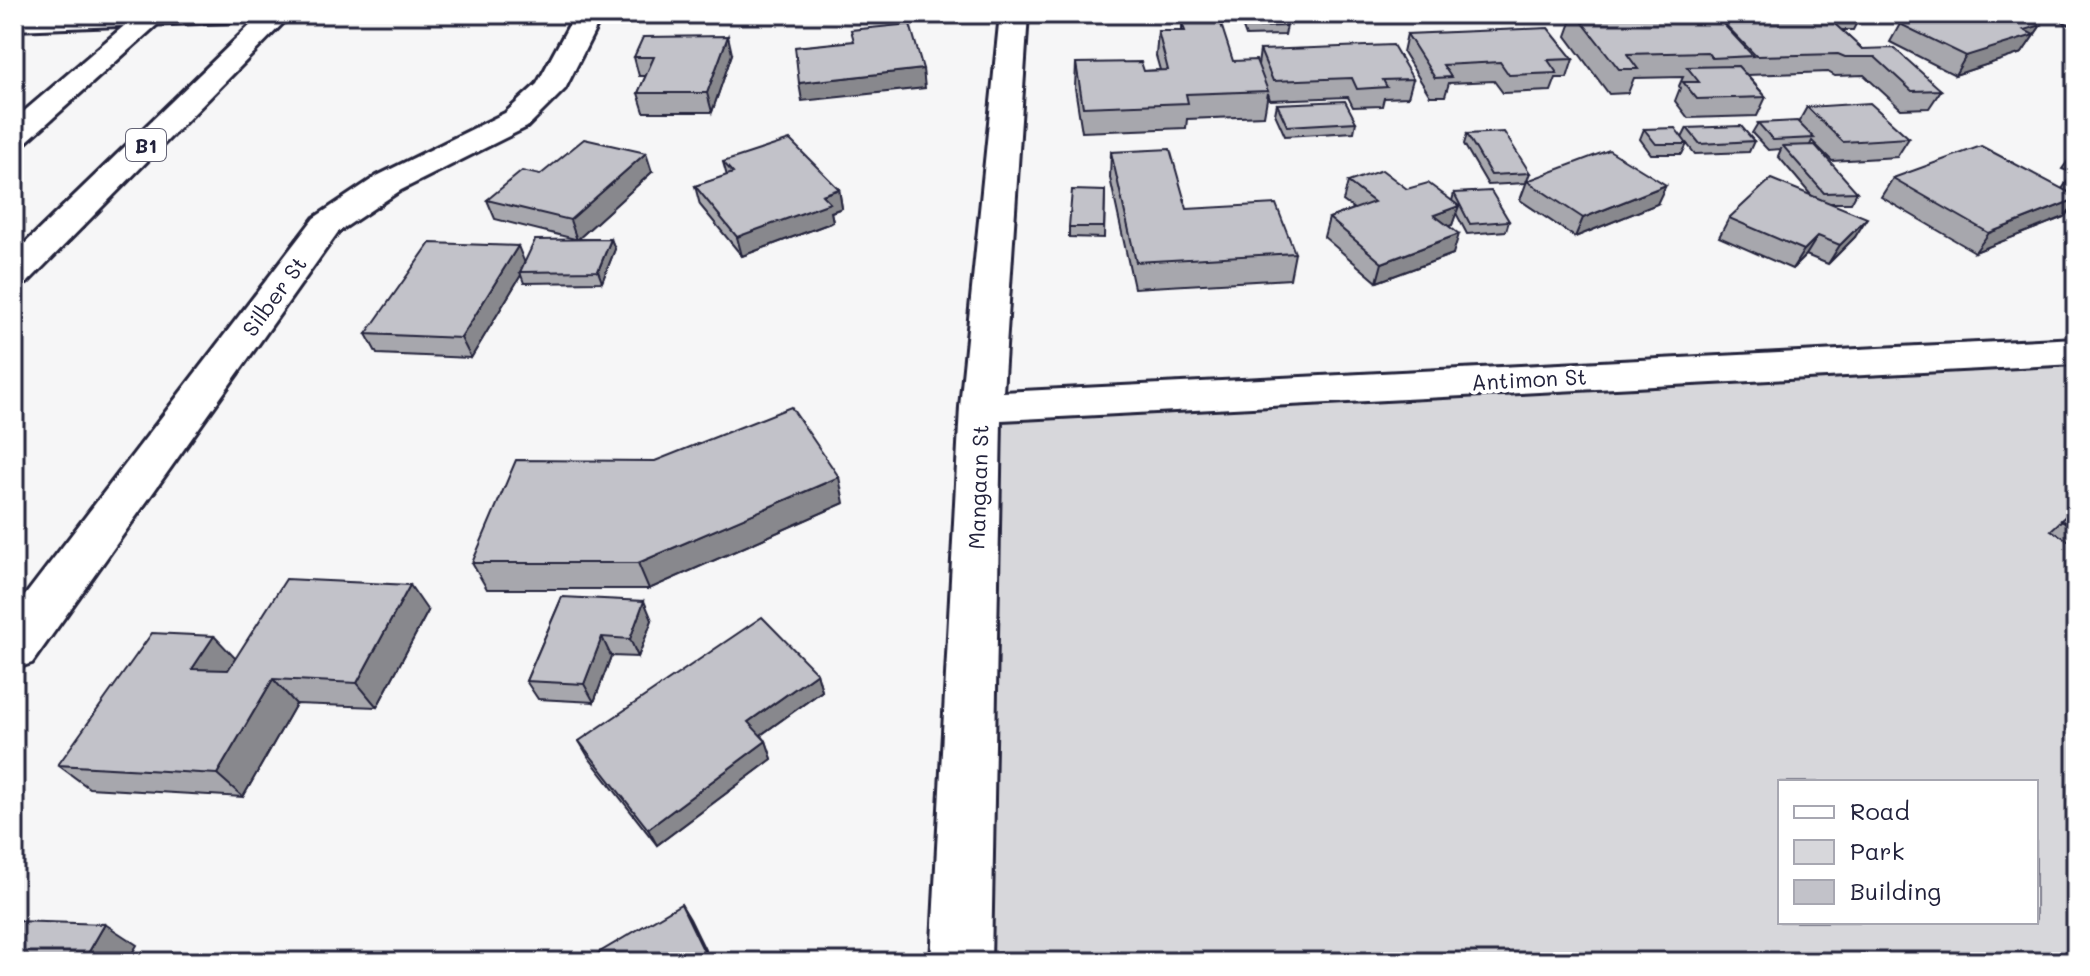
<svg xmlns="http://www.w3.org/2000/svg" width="2090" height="976" viewBox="0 0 2090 976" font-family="Mali,sans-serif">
<rect width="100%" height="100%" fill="#f6f6f7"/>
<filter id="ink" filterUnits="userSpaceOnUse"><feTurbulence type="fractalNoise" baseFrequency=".0125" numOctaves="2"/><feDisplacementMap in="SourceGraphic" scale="16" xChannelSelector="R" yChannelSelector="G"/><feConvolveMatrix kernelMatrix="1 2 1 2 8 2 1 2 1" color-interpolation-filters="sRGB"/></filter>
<g filter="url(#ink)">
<path fill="#d7d7db" stroke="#7c7c8b" stroke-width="2" fill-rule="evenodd" d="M2076,351V962H961L981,407ZM1780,782H2036V922H1780Z"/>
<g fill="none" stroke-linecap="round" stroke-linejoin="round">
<g stroke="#22223b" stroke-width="6">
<g id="minor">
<path d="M14,14H240L236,20L226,22L14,30Z"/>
<path d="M575,14H603L565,89L527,127L401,190L338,232L32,663L14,669V610L314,218L377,176L505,113L537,84Z"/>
<path d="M1000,14H1028L1003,392L2076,338V364L1001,420L991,962H931L960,407Z"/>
<path d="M2059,14H2076V24L2066,22Z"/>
</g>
</g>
<g stroke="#22223b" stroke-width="6">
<g id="trunk">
<path d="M138,14H169L25,143L14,146V120Z"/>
<path d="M262,14H292L27,283L14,286V254Z"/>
</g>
</g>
<use href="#minor" fill="#fff" fill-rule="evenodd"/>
<use href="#trunk" fill="#fff" fill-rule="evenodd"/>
</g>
<g fill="#a7a7ad" stroke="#22223b" stroke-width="2">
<path d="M1240,14H1282L1287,26L1285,35L1246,36L1239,17Z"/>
<path d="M1574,14H1714L1719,20V18L1791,16L1788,14H1851L1858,20L1853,30H1841L1862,49L1941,90L1929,108L1901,109L1864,75L1835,76L1828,72L1747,75L1745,73L1766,97L1757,116L1688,118L1675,101L1680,88L1679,86L1683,77L1634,78L1628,93L1609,94L1566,36Z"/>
<path d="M1182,23L1233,61L1258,65L1260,50L1413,79L1408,97L1384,98L1382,106L1353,107L1348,97L1270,100L1268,93L1264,116L1187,119L1186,128L1082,132L1075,88L1076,63L1144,71L1160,70L1156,56L1158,31H1182Z"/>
<path d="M1900,24L2041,25L2022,53L1955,75L1890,42Z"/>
<path d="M1407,34L1573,59L1567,78H1556L1551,91L1503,93L1494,81L1449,83L1445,96H1430L1403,52Z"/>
<path d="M732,54L712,112H644L638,93L646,76H639L634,57Z"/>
<path d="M1277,104L1356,122L1354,132L1285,136L1275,114Z"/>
<path d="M1807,107L1909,138L1897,157L1832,161L1812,141L1810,145L1857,192L1851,203H1831L1855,237L1828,264L1806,255L1792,269L1719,237L1729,218L1811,195L1778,156L1781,149L1768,150L1752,133L1758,123H1798Z"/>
<path d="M1687,128L1754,141L1749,152L1695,154L1687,144L1682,154H1651L1640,139L1644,129L1682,138Z"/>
<path d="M1467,134L1530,173L1526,183L1488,185L1464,144Z"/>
<path d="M2076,150V203L2064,217L1975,252L1881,197L1893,178L2062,189L2073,173L2062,169Z"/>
<path d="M1111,152L1187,209L1295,253L1290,279L1134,288L1110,178Z"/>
<path d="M723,162L839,189L842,208L831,212L833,222L742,256L700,205L695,186L727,176Z"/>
<path d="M652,172L578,239H611L615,249L602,282L524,283L521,275L471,358L377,354L366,334L575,239L495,219L487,200L540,175Z"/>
<path d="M1527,181L1657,204L1575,237L1520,200Z"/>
<path d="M1348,182L1407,189L1452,201L1454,193L1509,221L1506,231L1467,234L1456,213L1452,225L1449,226L1453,254L1377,282L1324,237L1329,218L1354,209L1343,201Z"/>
<path d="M1105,191L1104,238L1069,237V227Z"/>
<path d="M844,503L649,589H487L472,563Z"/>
<path d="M2076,507V545L2051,530Z"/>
<path d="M562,597L652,620L638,657L611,656L594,702L538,699L526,681Z"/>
<path d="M428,611L377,707L296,704L243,797L89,788L58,765L235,658Z"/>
<path d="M817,673L822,691L761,735L766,741L772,759L657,845L589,758L579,741Z"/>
</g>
<g fill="#88888d" stroke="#22223b" stroke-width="2">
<path d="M2041,25L2022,53L1955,75L1966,56L2024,30Z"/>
<path d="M728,36L732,54L712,112L707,93Z"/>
<path d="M923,69L925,88L802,101L799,83Z"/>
<path d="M646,153L652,172L577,240L570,220Z"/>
<path d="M1666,185L1657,204L1575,237L1583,218Z"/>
<path d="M839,189L842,208L831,212L833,222L742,256L737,237L822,195Z"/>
<path d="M2076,199V202L2064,217L1975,252L1989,233Z"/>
<path d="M1459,206L1452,225L1428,234L1434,215Z"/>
<path d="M1867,218L1855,237L1828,264L1840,245Z"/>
<path d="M1459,234L1453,254L1377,282L1382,263Z"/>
<path d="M1818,236L1806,255L1792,269L1804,250Z"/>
<path d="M611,239L615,249L602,282L598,271Z"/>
<path d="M518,246L526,266L520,272L521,275L471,358L461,338Z"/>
<path d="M839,477L844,503L649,589L638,563Z"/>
<path d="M410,585L428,611L377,707L357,683Z"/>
<path d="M644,601L652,620L638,657L630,639Z"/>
<path d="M214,636L238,661L217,693L192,669Z"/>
<path d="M602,637L611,656L594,702L584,684Z"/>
<path d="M817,673L822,691L755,739L748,722Z"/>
<path d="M273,679L296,704L243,797L217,774Z"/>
<path d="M766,741L772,759L657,845L648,829Z"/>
<path d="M681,904L690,919L711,962H709Z"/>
<path d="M105,924L137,945L127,962H83Z"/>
</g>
<g fill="#c2c2c9" stroke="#22223b" stroke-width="2">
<path d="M1243,14H1282L1287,26L1247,27Z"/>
<path d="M1576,14H1714L1753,56L1712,58L1707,52L1627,54L1638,69H1619Z"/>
<path d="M1803,14H1851L1858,20L1831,21L1825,15L1805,16Z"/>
<path d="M1934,14H2016L2041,25L2024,30L2034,35L1966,56L1900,24Z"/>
<path d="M1825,15L1862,49L1894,48L1941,90L1912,91L1875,57H1845L1838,54L1756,56L1719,18Z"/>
<path d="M1220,21L1233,61L1256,60L1268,91L1186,94L1188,103L1083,107L1076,63L1141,62L1144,71L1168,70L1158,31H1185L1182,23Z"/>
<path d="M910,24L923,69L799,83L795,47L854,41L851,30Z"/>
<path d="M1548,28L1573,59L1548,60L1557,73L1509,75L1500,62L1443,65L1451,77L1435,78L1407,34Z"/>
<path d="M728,36L707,93H638L654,57H634L643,37Z"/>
<path d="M1393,45L1413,79L1383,80L1387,87L1357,89L1352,78L1273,81L1260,50Z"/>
<path d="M1738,66L1766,97L1697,99L1683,82H1699L1687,67Z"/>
<path d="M1345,101L1356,122L1287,126L1277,104Z"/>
<path d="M1870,103L1909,138L1843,142L1807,107Z"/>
<path d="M1797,121L1814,138L1773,140L1758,123Z"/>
<path d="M1741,126L1754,141L1700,144L1687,128Z"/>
<path d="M1675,128L1687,144H1656L1644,129Z"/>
<path d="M1504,132L1530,173L1491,175L1467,134Z"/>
<path d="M584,139L646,153L570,220L487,200L522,171L540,175Z"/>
<path d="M790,140L839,189L822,195L830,203L737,237L695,186L733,173L723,162Z"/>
<path d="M1815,145L1857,192L1824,193L1783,146Z"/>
<path d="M1981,146L2076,196V199L1989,233L1893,178Z"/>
<path d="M1170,149L1187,209L1276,204L1295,253L1136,262L1111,152Z"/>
<path d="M1609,150L1666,185L1583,218L1527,181Z"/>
<path d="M1382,170L1407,189L1428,183L1459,206L1434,215L1459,234L1382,263L1329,218L1374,202L1348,182Z"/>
<path d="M1771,179L1867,218L1840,245L1818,236L1804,250L1729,218Z"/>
<path d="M1072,190L1105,191L1104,227H1069Z"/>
<path d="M1491,191L1509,221L1470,224L1454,193Z"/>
<path d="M611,239L598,271L520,272L535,240Z"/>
<path d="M430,243L518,246L461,338L366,334Z"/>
<path d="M791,407L839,477L638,563H472L516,460L655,461Z"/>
<path d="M2076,507V528L2061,520Z"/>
<path d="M286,579L410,585L357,683L273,679L217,774L58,765L152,633L214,636L192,669L228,670Z"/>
<path d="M562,597L644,601L630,639L602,637L584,684L526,681Z"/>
<path d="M762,617L817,673L748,722L766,741L648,829L579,741Z"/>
<path d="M681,904L709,962H583Z"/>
<path d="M14,921L105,924L83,962H14Z"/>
</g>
</g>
<g text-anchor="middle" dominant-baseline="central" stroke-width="8" stroke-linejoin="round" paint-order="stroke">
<rect fill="#fff" stroke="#646476" stroke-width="2" x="126" y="129" width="40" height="32" rx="6"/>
<g font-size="20" font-weight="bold" fill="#22223b">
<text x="146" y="145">B1</text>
</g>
<g font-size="22" fill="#22223b" stroke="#fff">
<text transform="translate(274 296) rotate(-54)">Silber St</text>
<text transform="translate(1529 379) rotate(-3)">Antimon St</text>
<text transform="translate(978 487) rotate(-88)">Mangaan St</text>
</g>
</g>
<rect width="2090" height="976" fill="none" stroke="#fff" stroke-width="48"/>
<rect x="24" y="24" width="2042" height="928" fill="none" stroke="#22223b" stroke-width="3" filter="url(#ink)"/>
<rect x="1778" y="780" width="260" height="144" fill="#ffffff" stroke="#a7a7b1" stroke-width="2"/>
<rect x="1794" y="806" width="40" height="12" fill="#ffffff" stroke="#a7a7b1" stroke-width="2"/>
<text x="1850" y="820" font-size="24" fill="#22223b">Road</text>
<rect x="1794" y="840" width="40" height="24" fill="#d7d7db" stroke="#a7a7b1" stroke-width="2"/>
<text x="1850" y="860" font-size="24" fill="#22223b">Park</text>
<rect x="1794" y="880" width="40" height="24" fill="#c2c2c9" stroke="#a7a7b1" stroke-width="2"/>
<text x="1850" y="900" font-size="24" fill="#22223b">Building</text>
</svg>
